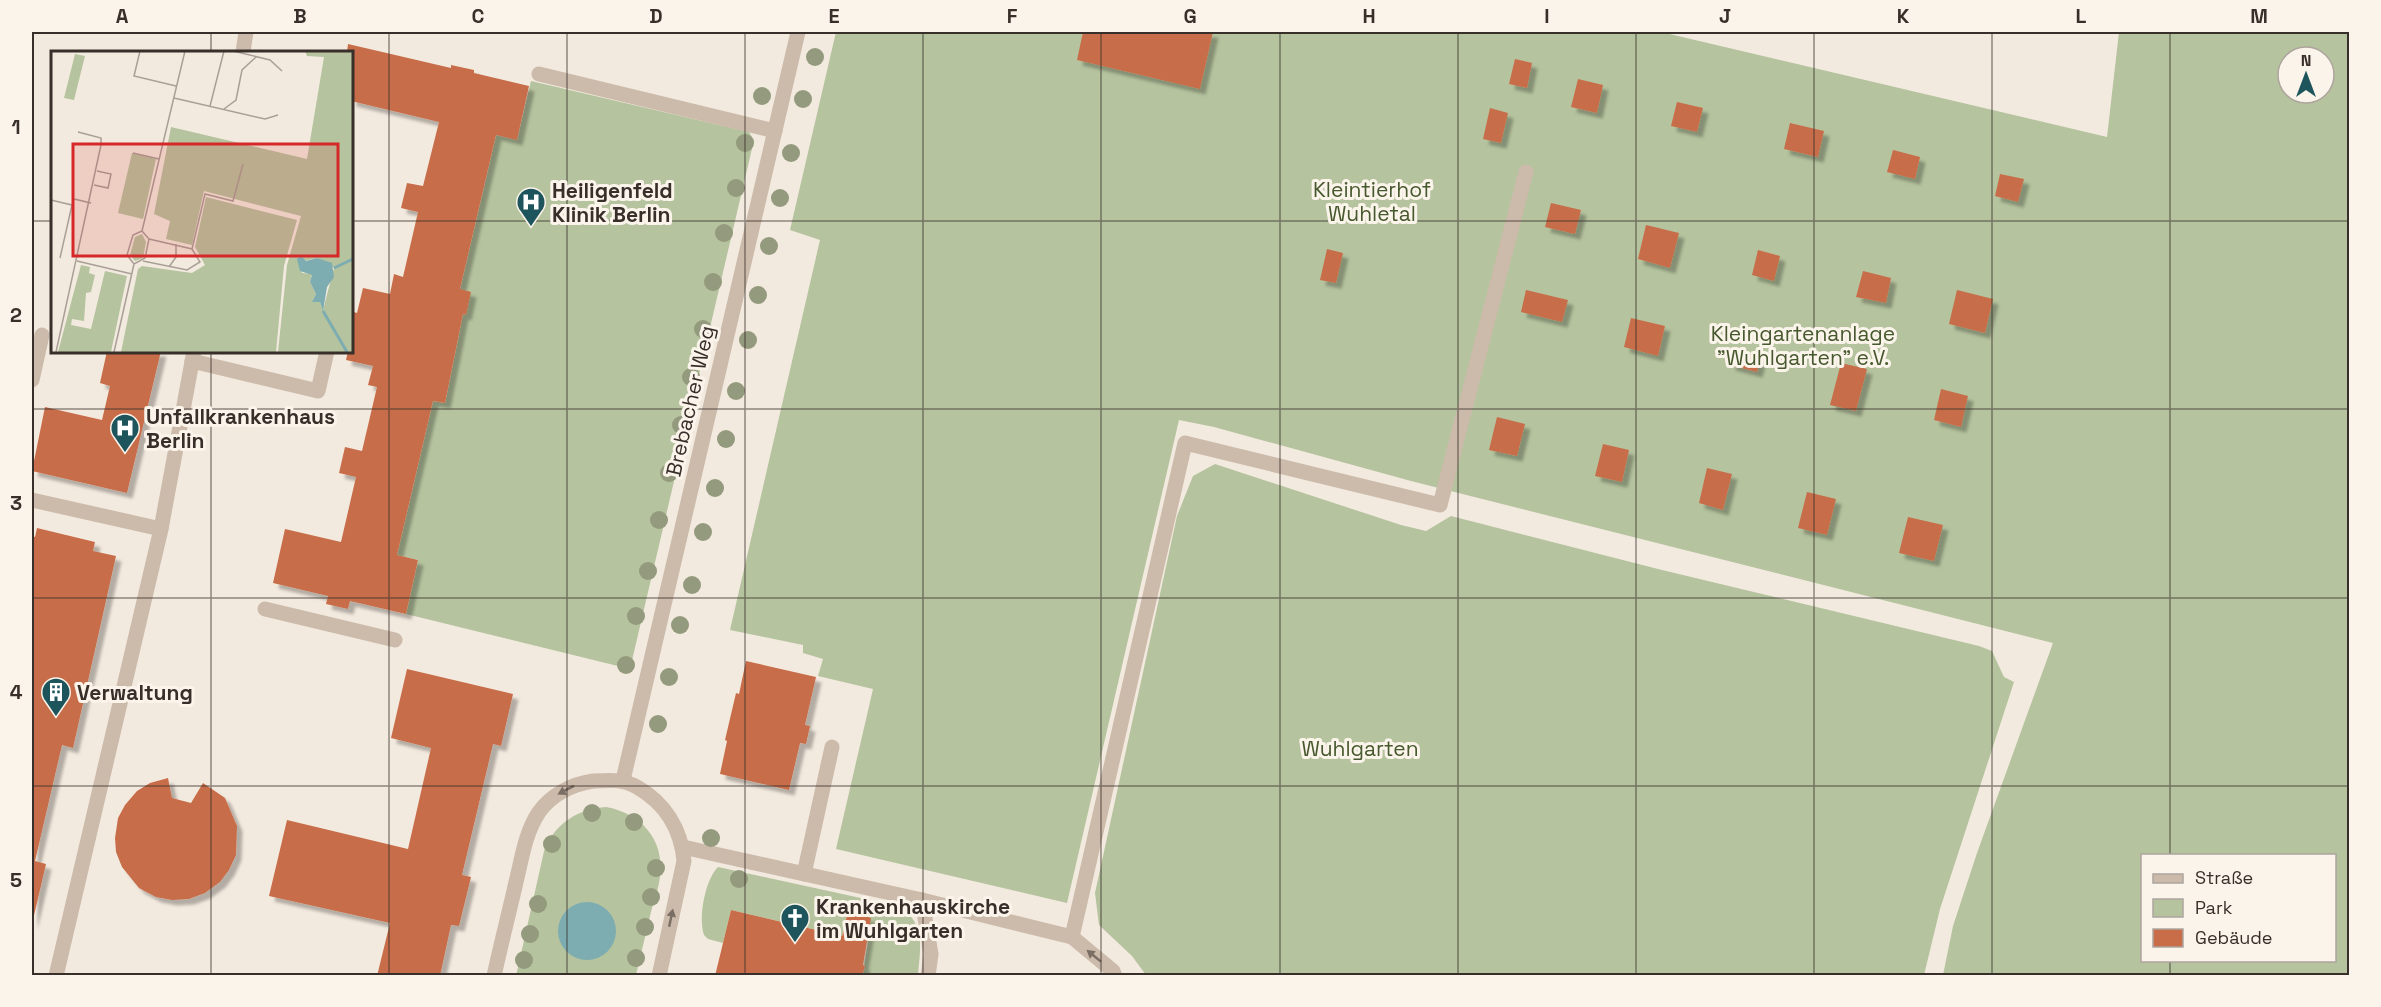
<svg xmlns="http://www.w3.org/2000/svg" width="2381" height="1007" viewBox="0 0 2381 1007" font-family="'Space Grotesk',sans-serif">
<defs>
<filter id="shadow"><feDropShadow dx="5.5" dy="5.5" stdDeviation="1.5" flood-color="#0004"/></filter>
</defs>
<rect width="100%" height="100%" fill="#f3eadf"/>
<g fill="#b5c39e" fill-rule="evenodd">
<path d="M836,32H1661L2107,137L2119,32H2349V975H1943L1953,926L1977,853L2053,643L1411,481L1214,427L1179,420L1067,903L836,849L873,689L818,676L823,659L803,653V645L730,630L820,240L790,230ZM2288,57H2324V93H2288ZM2142,856H2334V960H2142Z"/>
<path d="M531,81L749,132L754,140L630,669L406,614L418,560L397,555L433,401L445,403L463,314L465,315L460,289L496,135L517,139Z"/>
<path d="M1215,464L1401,525L1426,531L1451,516L1662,570L1979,646L1992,651L2004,677L2014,682L1940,909L1924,975H1146L1132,956L1099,925L1095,893L1177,516L1193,476Z"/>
<path d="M606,807C640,813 665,839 660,876C659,888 654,900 651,912C646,933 641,954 636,975L516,976L545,847C558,822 578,809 606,807Z"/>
<path d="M718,867L902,907C926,928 920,947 918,975L870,976L863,973L868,942L848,911L842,936L731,910L723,943L708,939L704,935C698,918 705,880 718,867Z"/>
</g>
<circle fill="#7dadb1" cx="587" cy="931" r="29"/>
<g fill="#c86d48" filter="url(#shadow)">
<path d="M1083,32H1213L1200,89L1077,60Z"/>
<path d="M348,44L451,68V65L474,70V73L529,86L517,140L496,135L460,289L471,292L466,315L463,314L445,403L433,401L397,555L418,560L406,614L350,601L348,609L326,604L328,596L273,583L285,529L341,542L356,477L339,473L345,447L362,451L377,387L368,385L373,366L346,360L348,351H351V326L354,312L357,313L363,288L390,294L394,274L403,277L418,212L401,208L407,183L423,186L439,122L351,101V52H347Z"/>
<path d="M1515,59L1532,63L1527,88L1509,84Z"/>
<path d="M1578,79L1603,85L1597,113L1571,107Z"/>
<path d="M1677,102L1703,108L1697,132L1671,126Z"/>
<path d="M1490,108L1508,113L1501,143L1483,139Z"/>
<path d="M1790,123L1824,131L1818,157L1784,149Z"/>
<path d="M1893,150L1920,157L1915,179L1887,172Z"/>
<path d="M2000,174L2024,179L2018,202L1995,196Z"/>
<path d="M1551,203L1581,210L1575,234L1545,227Z"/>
<path d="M1646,225L1679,233L1670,268L1638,259Z"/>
<path d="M1327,249L1343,253L1336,283L1320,280Z"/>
<path d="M1758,250L1780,256L1774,281L1752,275Z"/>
<path d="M1863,271L1891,278L1886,303L1856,297Z"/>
<path d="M1526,290L1568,300L1562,322L1521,312Z"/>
<path d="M1957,290L1993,299L1985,333L1949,324Z"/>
<path d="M1631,318L1665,326L1658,356L1624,347Z"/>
<path d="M1733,350L1761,356L1757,372L1730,365Z"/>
<path d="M107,351H161L127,493L32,471L45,407L102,420L110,386L100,383Z"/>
<path d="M1841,363L1867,369L1856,411L1830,405Z"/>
<path d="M1941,389L1968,396L1961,427L1934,420Z"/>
<path d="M1497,417L1525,424L1517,456L1489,450Z"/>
<path d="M1603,444L1629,450L1622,482L1595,476Z"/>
<path d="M1707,468L1732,474L1723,510L1699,503Z"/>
<path d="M1807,492L1836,499L1827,535L1798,528Z"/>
<path d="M1908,517L1943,525L1934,561L1899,553Z"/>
<path d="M37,528L95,542L93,551L116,556L73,748L62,745L35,861L46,864L32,924V536L35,537Z"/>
<path d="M746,661L816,677L805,725L810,726L806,744L800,743L789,790L720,774L727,741L725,740L736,693L739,694Z"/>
<path d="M407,669L513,694L501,746L493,744L462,875L471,877L459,926L451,925L440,976H377L390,923L269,896L287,820L408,849L431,748L391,738Z"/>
<path d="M168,778L172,798L191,803L203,783L225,798L237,826L236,855L229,870L220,882L205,893L189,899L172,900L156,897L139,888L122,867L116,852L115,838L118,818L125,805L137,791L150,783Z"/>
<path d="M731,910L842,936L848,911L871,918L863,965L865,966L863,973L868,976H715Z"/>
</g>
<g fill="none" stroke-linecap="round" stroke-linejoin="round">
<g stroke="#cba" stroke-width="15">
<path d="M243,52L246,32"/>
<path d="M539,74L775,131"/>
<path d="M192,361L318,391L327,351"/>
<path d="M32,380L42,335"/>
<path d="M32,500L161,529"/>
<path d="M265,609L395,640"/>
<path d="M623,780L798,32"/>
<path d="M683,847L922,900L1072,937L1113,971L1115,976"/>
<path d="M804,874L832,747"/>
<path d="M922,900L931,954L928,976"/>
<path d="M1072,937L1185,443L1440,505L1526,172"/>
<path d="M56,976L161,529L194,351"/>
<path d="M494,976C501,944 509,913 516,882C522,858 525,833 539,812C551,795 572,784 593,781C609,780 623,779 637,787C665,803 681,829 684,861L659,976"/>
</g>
</g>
<g fill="#949a7d">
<circle cx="815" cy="57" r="9"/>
<circle cx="762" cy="96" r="9"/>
<circle cx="803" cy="99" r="9"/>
<circle cx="745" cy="143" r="9"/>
<circle cx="791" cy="153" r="9"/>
<circle cx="736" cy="188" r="9"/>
<circle cx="780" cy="198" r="9"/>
<circle cx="724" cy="233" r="9"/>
<circle cx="769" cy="246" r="9"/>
<circle cx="713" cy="282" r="9"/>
<circle cx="758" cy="295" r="9"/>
<circle cx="703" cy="329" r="9"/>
<circle cx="748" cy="340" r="9"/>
<circle cx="691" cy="377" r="9"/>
<circle cx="736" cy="391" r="9"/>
<circle cx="681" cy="425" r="9"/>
<circle cx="726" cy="439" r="9"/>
<circle cx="669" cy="473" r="9"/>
<circle cx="715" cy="488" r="9"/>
<circle cx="659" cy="520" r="9"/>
<circle cx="703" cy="532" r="9"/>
<circle cx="648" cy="571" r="9"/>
<circle cx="692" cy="585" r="9"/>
<circle cx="636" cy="616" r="9"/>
<circle cx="680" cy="625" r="9"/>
<circle cx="626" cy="665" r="9"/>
<circle cx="669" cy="677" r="9"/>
<circle cx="658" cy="724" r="9"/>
<circle cx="592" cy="813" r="9"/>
<circle cx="634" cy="822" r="9"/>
<circle cx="711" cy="838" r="9"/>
<circle cx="552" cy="844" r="9"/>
<circle cx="656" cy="868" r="9"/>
<circle cx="739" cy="879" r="9"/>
<circle cx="651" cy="897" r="9"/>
<circle cx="538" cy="904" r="9"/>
<circle cx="645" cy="927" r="9"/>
<circle cx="530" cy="934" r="9"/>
<circle cx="636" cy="958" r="9"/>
<circle cx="524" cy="960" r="9"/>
</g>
<defs><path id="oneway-solid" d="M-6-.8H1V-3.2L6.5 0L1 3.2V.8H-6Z" transform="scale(1.5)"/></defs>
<g fill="#7b6e64">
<use href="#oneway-solid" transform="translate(566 790) rotate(153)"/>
<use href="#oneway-solid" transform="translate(671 918) rotate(-78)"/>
<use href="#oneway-solid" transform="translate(1094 956) rotate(-141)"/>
</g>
<path fill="none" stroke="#392f2a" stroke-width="1.5" stroke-opacity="0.55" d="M211,32V52M389,32V976M567,32V976M745,32V976M923,32V976M1101,32V976M1280,32V976M1458,32V976M1636,32V976M1814,32V976M1992,32V976M2170,32V856M32,221H52M351,221H2350M211,351V976M32,409H2350M32,598H2350M32,786H2350M2170,960V976"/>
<defs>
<g id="hospital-pin" transform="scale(1.5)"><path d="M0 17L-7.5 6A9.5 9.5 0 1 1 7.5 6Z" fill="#1e555c" stroke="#fbf4eb"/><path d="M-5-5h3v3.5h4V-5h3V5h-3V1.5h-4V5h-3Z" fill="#fff"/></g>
<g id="building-pin" transform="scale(1.5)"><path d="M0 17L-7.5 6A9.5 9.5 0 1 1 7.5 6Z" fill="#1e555c" stroke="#fbf4eb"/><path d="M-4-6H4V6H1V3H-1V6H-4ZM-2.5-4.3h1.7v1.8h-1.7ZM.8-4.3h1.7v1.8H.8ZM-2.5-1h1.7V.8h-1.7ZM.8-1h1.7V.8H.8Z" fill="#fff"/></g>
<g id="church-pin" transform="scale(1.5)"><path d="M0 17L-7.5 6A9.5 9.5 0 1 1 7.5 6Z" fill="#1e555c" stroke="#fbf4eb"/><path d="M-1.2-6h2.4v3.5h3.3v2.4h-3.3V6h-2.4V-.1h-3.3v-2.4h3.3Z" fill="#fff"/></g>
</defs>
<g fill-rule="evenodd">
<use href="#hospital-pin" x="531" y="202"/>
<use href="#hospital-pin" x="125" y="428"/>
<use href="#building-pin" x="56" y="692"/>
<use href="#church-pin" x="795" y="918"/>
</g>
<g text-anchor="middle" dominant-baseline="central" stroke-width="6" stroke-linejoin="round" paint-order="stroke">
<g font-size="21" fill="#46582d" stroke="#fbf4eb">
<text x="1372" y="189">Kleintierhof<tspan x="1372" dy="24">Wuhletal</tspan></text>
<text x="1803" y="333">Kleingartenanlage<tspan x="1803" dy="24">"Wuhlgarten" e.V.</tspan></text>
<text x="1360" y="748">Wuhlgarten</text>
</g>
<g font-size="21" font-weight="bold" fill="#392f2a" stroke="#fbf4eb" text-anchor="start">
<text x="552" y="190">Heiligenfeld<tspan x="552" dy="24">Klinik Berlin</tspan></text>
<text x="146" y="416">Unfallkrankenhaus<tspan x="146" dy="24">Berlin</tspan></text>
<text x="77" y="692">Verwaltung</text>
<text x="816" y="906">Krankenhauskirche<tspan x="816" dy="24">im Wuhlgarten</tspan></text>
</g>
<g font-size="21" fill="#392f2a" stroke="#fbf4eb">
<text transform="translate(690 401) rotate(-77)">Brebacher Weg</text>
</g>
</g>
<g transform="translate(51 51)">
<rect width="302" height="302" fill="#f3eadf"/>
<path d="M254,0H301V301H227L236,214L250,165L153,140L141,194L115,188L119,170L103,163L120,76L256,108L273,6L256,5ZM266,207L283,217L272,259L269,251L262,249L265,243L259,231L261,223L251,222L249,216V211ZM24,3L34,5L23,49L13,47ZM81,102L105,108L92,168L67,162ZM155,146L246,169L233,215L225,301H70L87,218L91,215L141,222L154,214L144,196ZM91,183L95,191L92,207L84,210L79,204L84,186ZM30,214L39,216L38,222L44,224L40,241L35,242L33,270L21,268L20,274L40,278L54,220L76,225L60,301H7Z" fill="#b5c39e" fill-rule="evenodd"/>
<path d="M250,205L255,210L266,207L281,212L283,226L276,236L272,260L269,251H261L265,243L259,231L261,224L249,220L246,208Z" fill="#7dadb1"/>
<path fill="none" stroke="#7dadb1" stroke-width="3" d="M283,217L302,208M272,260L296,301"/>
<path fill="none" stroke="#a99f97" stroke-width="1.5" d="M89,0L83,25L125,35M182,0L219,9L231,20M123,47L214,68L227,64M159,55L173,0M173,58L185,49L191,19L205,6M82,102L108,108M43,134L57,137L60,123L46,120M0,149L21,154L23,148L40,152M91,180L134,0M91,180L98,188L94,207L83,213L76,204L82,184ZM141,198L154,143L182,150L192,113M9,207L21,154M26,210L81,223M92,210L136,219L149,211L141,198L98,188M118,216L125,206V193M5,301L50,94V87L27,81M63,301L83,213"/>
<path fill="#d62828" fill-opacity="0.15" stroke="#d62828" stroke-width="3" d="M22,93H287V205H22Z"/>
<rect width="302" height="302" fill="none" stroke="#392f2a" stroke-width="3"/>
</g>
<rect width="2381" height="1007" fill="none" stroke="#fbf4eb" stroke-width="66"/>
<rect x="2141" y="854" width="195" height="108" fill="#fbf4eb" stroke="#ada59e" stroke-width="1.5"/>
<rect x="2153" y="874" width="30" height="9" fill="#ccbbaa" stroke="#ada59e" stroke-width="1.5"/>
<text x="2195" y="884" font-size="18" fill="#392f2a">Straße</text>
<rect x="2153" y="899" width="30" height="18" fill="#b5c39e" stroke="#ada59e" stroke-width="1.5"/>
<text x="2195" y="914" font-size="18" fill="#392f2a">Park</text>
<rect x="2153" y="929" width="30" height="18" fill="#c86d48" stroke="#ada59e" stroke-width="1.5"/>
<text x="2195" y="944" font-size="18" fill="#392f2a">Gebäude</text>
<g transform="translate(2306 75)"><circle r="28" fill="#fbf4eb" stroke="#ada59e" stroke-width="1.5"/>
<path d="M0-4.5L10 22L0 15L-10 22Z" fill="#1e555c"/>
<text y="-9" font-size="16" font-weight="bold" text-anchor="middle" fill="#392f2a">N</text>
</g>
<rect x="33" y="33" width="2315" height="941" fill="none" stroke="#392f2a" stroke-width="2"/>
<g font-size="20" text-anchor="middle" font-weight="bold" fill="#392f2a">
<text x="122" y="23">A</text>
<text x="300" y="23">B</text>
<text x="478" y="23">C</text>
<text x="656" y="23">D</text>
<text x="834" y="23">E</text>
<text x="1012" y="23">F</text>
<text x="1190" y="23">G</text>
<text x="1369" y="23">H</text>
<text x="1547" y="23">I</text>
<text x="1725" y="23">J</text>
<text x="1903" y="23">K</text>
<text x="2081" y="23">L</text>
<text x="2259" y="23">M</text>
<text x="16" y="134">1</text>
<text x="16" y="322">2</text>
<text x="16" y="510">3</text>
<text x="16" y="699">4</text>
<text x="16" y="887">5</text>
</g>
</svg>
